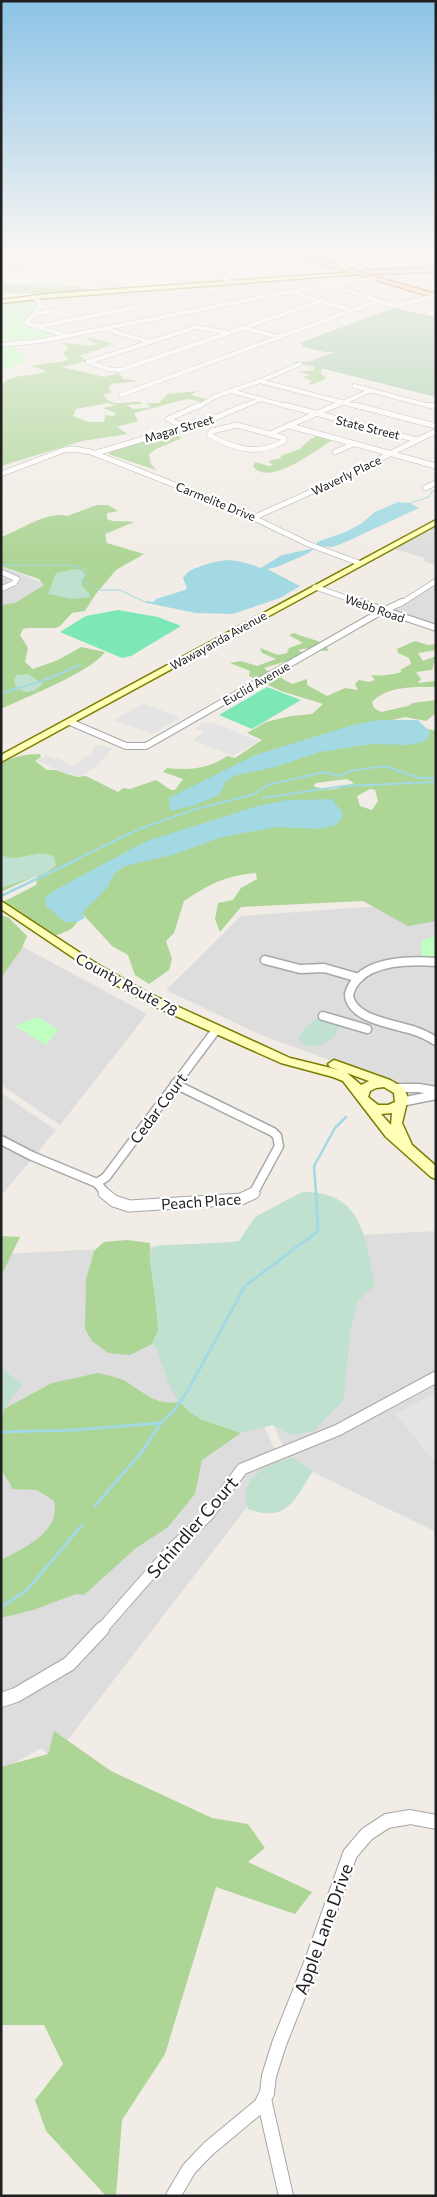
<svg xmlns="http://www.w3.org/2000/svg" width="437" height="2197" viewBox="0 0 437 2197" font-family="Commissioner,sans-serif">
<rect width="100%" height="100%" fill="#f1ece5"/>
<g fill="#dedddd">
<path d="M14,257L28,260L19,264L39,268L1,276V261Z"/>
<path d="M436,526V565L423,561L425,558L394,549Z"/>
<path d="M1,566L53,587L1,612Z"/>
<path d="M436,584V626L393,612Z"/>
<path d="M436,902V1093L379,1078L261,1035L166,990L241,916Z"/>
<path d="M1,935L147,1014L60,1125L1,1085Z"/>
<path d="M1,1093L56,1130L1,1196Z"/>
<path d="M436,1231V1532L290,1461L190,1244Z"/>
<path d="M181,1245L281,1463L53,1759L41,1748L1,1771V1254Z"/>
</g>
<g fill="#fffde1">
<path d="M208,255H226L172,277L177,285L136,288L90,274L126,276L152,272L144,267Z"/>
<path d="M54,265L104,281L75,294L1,302V276Z"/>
</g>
<g fill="#add596" fill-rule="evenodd">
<path d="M1,284L65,285L89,289L54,294L1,293Z"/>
<path d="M91,338L114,344L80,356L87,361L62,367L105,377L118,373L124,379L139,381L111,384L108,389L113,392L104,395C111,409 129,400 141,402L142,404L126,405L134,409L151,407L146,403H159L168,394L198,391L191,395L206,399L204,402L187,399L134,413L138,421L117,427L128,434L82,441L1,466V386C12,371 32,379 46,371L32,366C45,363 56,363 69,360L63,354L68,347L61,342L89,346L98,344L86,339ZM108,403L116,405L103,408L116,413L114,416L105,415L104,422H88L73,416L76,409Z"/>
<path d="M304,361L313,362L322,365L321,374L327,378L312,385L309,383L312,381L302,377L311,375L297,371H310L314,369L315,367L291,362Z"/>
<path d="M173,431L183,433L176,435L182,438L156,449L149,454L151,464L156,470L108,454L113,450Z"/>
<path d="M317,436L332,440C317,450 267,488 253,466L255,462L269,466L273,465L268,461L282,458L280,456L300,449L309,440Z"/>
<path d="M97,505H108L118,511L107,513V519C115,523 124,520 134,522L105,534L107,543L144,554L116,570L95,595L85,611L72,613L60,626L55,628H27L23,629L20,635L28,648L25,662L33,669L58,660L81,647L105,652C89,673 28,696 1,709V605L15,603L44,585L39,579L1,566V537C19,531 48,510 67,516Z"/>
<path d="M294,633C305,638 317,639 327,646L328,651C317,650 308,647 298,650L308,656L296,665L287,661L264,668L272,674H278L283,676L281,678L292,684L307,679V685L327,696L345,688L358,690L355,684L359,680L369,682L375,680L371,675C382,676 391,675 402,672L400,670L411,664L409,658L398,653L397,649L415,641L428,645L436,644V650L418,653L423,661L436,656L432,670L416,672L421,679L418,683L436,681V687C415,687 388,685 372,702L374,708L381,712L408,706L413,703L436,700V713L426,721L405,717L392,720L436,731V776L433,777L436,781V921L408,926L363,901L241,907L220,932L215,919L218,903L233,900L241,888L257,879L256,873C224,876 210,884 184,901L174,933L166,941L172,959L169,970L149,984L135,975L128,955L112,946L79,910L65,922H77C73,930 63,933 54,936L3,902L36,885L38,875L1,892V763C13,757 26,754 40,754L41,757L35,761L47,770H56L77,777L86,776L118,792L123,788L130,789L156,780L171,790H175L183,779L163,772L167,768C187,771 211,768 227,756L235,758L262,740L247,733L266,722L291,716L312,714L323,704L281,691L249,676L250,671L230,663L241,661L257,666L276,659L262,653L260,648L278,655L287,653L289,648L303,643L289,635ZM347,779L354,783C338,788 331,793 313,786L316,783ZM370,789L375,790L378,801L372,810L360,806L357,796Z"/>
<path d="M1,915L9,918L27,936L22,948L1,978Z"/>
<path d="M1,1236L20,1237L1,1276Z"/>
<path d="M127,1240L150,1243C148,1271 161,1302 158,1330C157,1334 154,1340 152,1344L130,1355L108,1353L92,1341L85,1329L86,1280L94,1251L104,1242Z"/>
<path d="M98,1373C106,1375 117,1377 125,1381C143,1392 156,1406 179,1402C196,1417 220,1426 241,1433L202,1460L195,1494L167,1528L136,1548L84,1595L76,1594L33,1610L1,1618V1560C24,1548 61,1532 54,1501L37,1490L12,1489C10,1481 3,1475 1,1468C0,1455 1,1422 4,1409L52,1383Z"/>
<path d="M54,1731L111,1771L212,1818L248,1824L265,1848L248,1862L312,1892L295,1914L216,1887L165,2054L122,2120L116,2196H106L46,2131L35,2100L63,2064L44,2025H1V1767L48,1754Z"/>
</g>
<g fill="#c1e1d0">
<path d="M75,569L81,570L85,574L81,585L89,593L90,597L73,599L48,594L56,573Z"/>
<path d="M28,674L43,684L34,691L25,692L16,687L14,679L17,675Z"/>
<path d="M1,854C17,866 37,846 54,857L56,865L46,873L1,888Z"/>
<path d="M325,1015L339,1022C340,1040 310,1056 299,1039C303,1027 313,1019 325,1015Z"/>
<path d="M302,1192C363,1191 365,1237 375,1285L358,1301L350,1332L344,1400L314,1431L291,1435L273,1425L241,1433L202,1420L191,1413L179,1402L170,1387L156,1348L152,1344L158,1330L155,1297L149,1255L155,1246C183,1243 211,1245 239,1241L255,1217Z"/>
<path d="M1,1368L22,1384L4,1409L1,1422Z"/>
<path d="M292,1457L313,1471C294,1501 287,1523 248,1509C237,1477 268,1465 292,1457Z"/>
</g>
<path fill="#a4cda7" d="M394,308L436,317V397L304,364L334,352H325L300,346L303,344L299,343Z"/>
<g fill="#bfffc0">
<path d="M29,299H34L38,305L23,323L58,335L1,345V303Z"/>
<path d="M14,345L27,361L1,371V346Z"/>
<path d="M436,935V959L422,957L421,941Z"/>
<path d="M38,1017L58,1030L46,1045L15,1026Z"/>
</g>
<g fill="#7ce8b6">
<path d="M118,610L158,617L181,626L131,656L122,658L60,632L86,616Z"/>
<path d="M267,687L301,700L252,729L219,715Z"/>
</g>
<g fill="#e4e4e4">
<path d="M143,703L180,718L152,734L114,720Z"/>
<path d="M205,722L209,724L212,722L259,741L233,756L193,740L204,732L195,728Z"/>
<path d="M97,745L113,748L97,766L81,776L66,774L36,760L47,755L55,760L58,758L72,767L79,763L85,756L89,757L94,751L91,750Z"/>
<path d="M436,1393V1464L395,1414Z"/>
</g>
<g fill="#a2d9e3">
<path d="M398,502L410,503L419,508L341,544L332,547L317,546V542L348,531L362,523L375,512Z"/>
<path d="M315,548L307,554L277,567L267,569L300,586L280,598L233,614L196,613L152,604L156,599L185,590L187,588L183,578C187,572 192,569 199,567C225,557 236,559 261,568L282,555Z"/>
<path d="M378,720H418L430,732L429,737L423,742L409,745L371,744L320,752L275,767L233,776L225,783L219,795L195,805L172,811L170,809L169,798L255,755L353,725Z"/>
<path d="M332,799L343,814L341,820L335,825L319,829L277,827L222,837L172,855L125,866L115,873L107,888L82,913L85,918L77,922H65L46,906L45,898L52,892L131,849L150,840L261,805L288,800Z"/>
</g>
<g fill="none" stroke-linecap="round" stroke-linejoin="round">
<g stroke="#a2d9e3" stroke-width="1">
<path d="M377,277L404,276"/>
<path d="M1,284L85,289L94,292"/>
<path d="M98,293C118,299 137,294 157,294C179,294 201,300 223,292"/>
<path d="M410,503L429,497L432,491H436"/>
<path d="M1,565H70L86,569L85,576L80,580L100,590H120L145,602L153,603"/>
</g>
<g stroke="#a2d9e3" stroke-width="2">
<path d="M147,602L153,603"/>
<path d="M1,693L42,681L80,665"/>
<path d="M262,798L343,786L436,782"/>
<path d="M75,860L139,829L196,809L255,794L267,785L325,772L338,776L355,770L385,766L419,778H436"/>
</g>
<g stroke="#a2d9e3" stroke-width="2.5">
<path d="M1,896L78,859"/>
<path d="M316,1194L314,1166L335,1128L346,1117"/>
</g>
<g stroke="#a2d9e3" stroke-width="3">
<path d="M1,1432L73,1430L161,1423"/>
<path d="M95,1506L144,1449L161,1423L173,1412L187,1392L245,1286L318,1231L316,1193"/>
<path d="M1,1607L27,1590L82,1525"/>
</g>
<g stroke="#a7a7a7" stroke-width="5">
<g id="street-far5">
<path d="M32,255C85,270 134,271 187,255"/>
<path d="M342,255L361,260"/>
<path d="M403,255L432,270"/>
<path d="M413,260L427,255"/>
<path d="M337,267L372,260"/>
<path d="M230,283L223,276L294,255"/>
<path d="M332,286L395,306L435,296"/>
<path d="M291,292L350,310"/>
<path d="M35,297L41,305L26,323L63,335"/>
<path d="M34,314L53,311"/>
<path d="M429,314L436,311"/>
<path d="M35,327L133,308"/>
<path d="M243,328L279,337"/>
<path d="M105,329L150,342"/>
<path d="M1,345L41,341L293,291L376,278"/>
<path d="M88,362L108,369L120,370L319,302"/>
<path d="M88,362L197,327L229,333"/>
<path d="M260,381L360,407"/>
<path d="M354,386L434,407"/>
<path d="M231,391L290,407"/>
<path d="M121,395L378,301"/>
<path d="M198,407L216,396L260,381L300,364"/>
<path d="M242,407L261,399"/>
<path d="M333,407L369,391"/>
</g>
</g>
<g stroke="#a7a7a7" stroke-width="6">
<g id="street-far4">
<path d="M285,405L417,440"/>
<path d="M355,405L436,426"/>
<path d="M430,405L436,407"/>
<path d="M237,425L284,438V441C258,456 234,449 209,435L212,431Z"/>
<path d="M182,426L168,419L200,405"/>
<path d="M290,426L436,466"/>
<path d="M272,433L336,405"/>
<path d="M335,452L353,444"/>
<path d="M96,453L217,417L245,405"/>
<path d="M1,474L64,450L74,449L91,452L231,507L308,544L359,563"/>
<path d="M425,488L436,483"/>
<path d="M255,517L331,483L436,431"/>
<path d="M1,572L17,579L14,583L1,589"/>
<path d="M315,587L364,604"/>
<path d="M400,604L436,581"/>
</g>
</g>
<g stroke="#a7a7a7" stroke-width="8">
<g id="street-far3">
<path d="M360,602L436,628"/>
<path d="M70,722L126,746H146L375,615L402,602"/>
</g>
</g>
<g stroke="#a7a7a7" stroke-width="11">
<g id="street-far2">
<path d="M265,960L300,969L324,968L359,978"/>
<path d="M436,962C407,960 359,960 349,994C350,1020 396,1024 415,1031C422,1033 429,1037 436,1041"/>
<path d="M323,1016L367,1029"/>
<path d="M175,1084L273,1132L277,1136L279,1146L253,1194"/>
<path d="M397,1088H419L436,1091"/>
<path d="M401,1102L436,1095"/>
<path d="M1,1140L32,1156L97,1183"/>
<path d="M97,1183L106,1194"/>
<path d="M97,1183L106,1177L216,1030"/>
</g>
</g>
<g stroke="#a7a7a7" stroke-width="13">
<g id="street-far1">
<path d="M104,1193L114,1201L129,1206L241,1199L254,1193"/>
<path d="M101,1630L172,1549L208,1515L242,1469L338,1430L436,1377"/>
</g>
</g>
<g stroke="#a7a7a7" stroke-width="16">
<g id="street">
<path d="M1,1700L16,1695L69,1664L102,1629"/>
<path d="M264,2099L286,2196"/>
<path d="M173,2196L189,2169L208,2149L261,2105L267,2093L269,2076L279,2044L312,1961L350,1854L367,1834L387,1821L410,1817L436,1822"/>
</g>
</g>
<g stroke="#797e00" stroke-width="3">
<g id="secondary">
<path d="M357,272L359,274L48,298L1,303V300L48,294Z"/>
<path d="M436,520V525L1,762V755Z"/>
<path d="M1,901L97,964L148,993L290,1058L339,1070L330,1067L328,1064L334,1060L390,1080L404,1088L408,1098L402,1123L412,1145L436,1166V1179L431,1177L386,1137L343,1081L333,1077L281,1063L158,1008L105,979L13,917L1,909ZM347,1073L369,1081L361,1085ZM384,1087L394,1093L395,1102L388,1105H378L368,1097L370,1091L376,1088ZM392,1113L391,1125L381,1114Z"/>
</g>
</g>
<g stroke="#9c5d00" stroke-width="3">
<path id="primary" d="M293,255H302L364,273L366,270L436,268V272L366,274L436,294V298Z"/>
</g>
<use href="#street-far5" stroke="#fff" stroke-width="4"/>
<use href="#street-far4" stroke="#fff" stroke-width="5"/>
<use href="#street-far3" stroke="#fff" stroke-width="6"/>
<use href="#street-far2" stroke="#fff" stroke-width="8"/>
<use href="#street-far1" stroke="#fff" stroke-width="11"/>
<use href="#street" stroke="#fff" stroke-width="14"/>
<use href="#secondary" fill="#fffeb6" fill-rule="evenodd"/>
<use href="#primary" fill="#ffce9d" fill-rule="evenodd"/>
</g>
<linearGradient id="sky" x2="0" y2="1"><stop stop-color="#8cc3e6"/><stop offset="0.45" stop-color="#f9f6f3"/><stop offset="1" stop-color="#f9f6f3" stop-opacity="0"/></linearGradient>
<rect width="437" height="562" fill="url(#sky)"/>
<g text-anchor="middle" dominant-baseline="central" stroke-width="4.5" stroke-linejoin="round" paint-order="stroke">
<g font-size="12" fill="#202020" stroke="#fff">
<text transform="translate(368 427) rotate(14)">State Street</text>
<text transform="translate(179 428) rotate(-16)">Magar Street</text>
<text transform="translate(346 475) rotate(-26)">Waverly Place</text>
<text transform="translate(216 501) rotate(22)">Carmelite Drive</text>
<text transform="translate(375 608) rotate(19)">Webb Road</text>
<text transform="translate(218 640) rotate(-29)">Wawayanda Avenue</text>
<text transform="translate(256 683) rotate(-30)">Euclid Avenue</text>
</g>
<g font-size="15" fill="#202020" stroke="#fff">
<text transform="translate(127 984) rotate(29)">County Route 78</text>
<text transform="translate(158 1108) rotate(-53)">Cedar Court</text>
<text transform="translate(201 1201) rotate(-4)">Peach Place</text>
</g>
<g font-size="18" fill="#202020" stroke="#fff">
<text transform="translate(192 1527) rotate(-49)">Schindler Court</text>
<text transform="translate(323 1929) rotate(-70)">Apple Lane Drive</text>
</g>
</g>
<rect width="437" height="2197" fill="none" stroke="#202020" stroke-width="5"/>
</svg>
